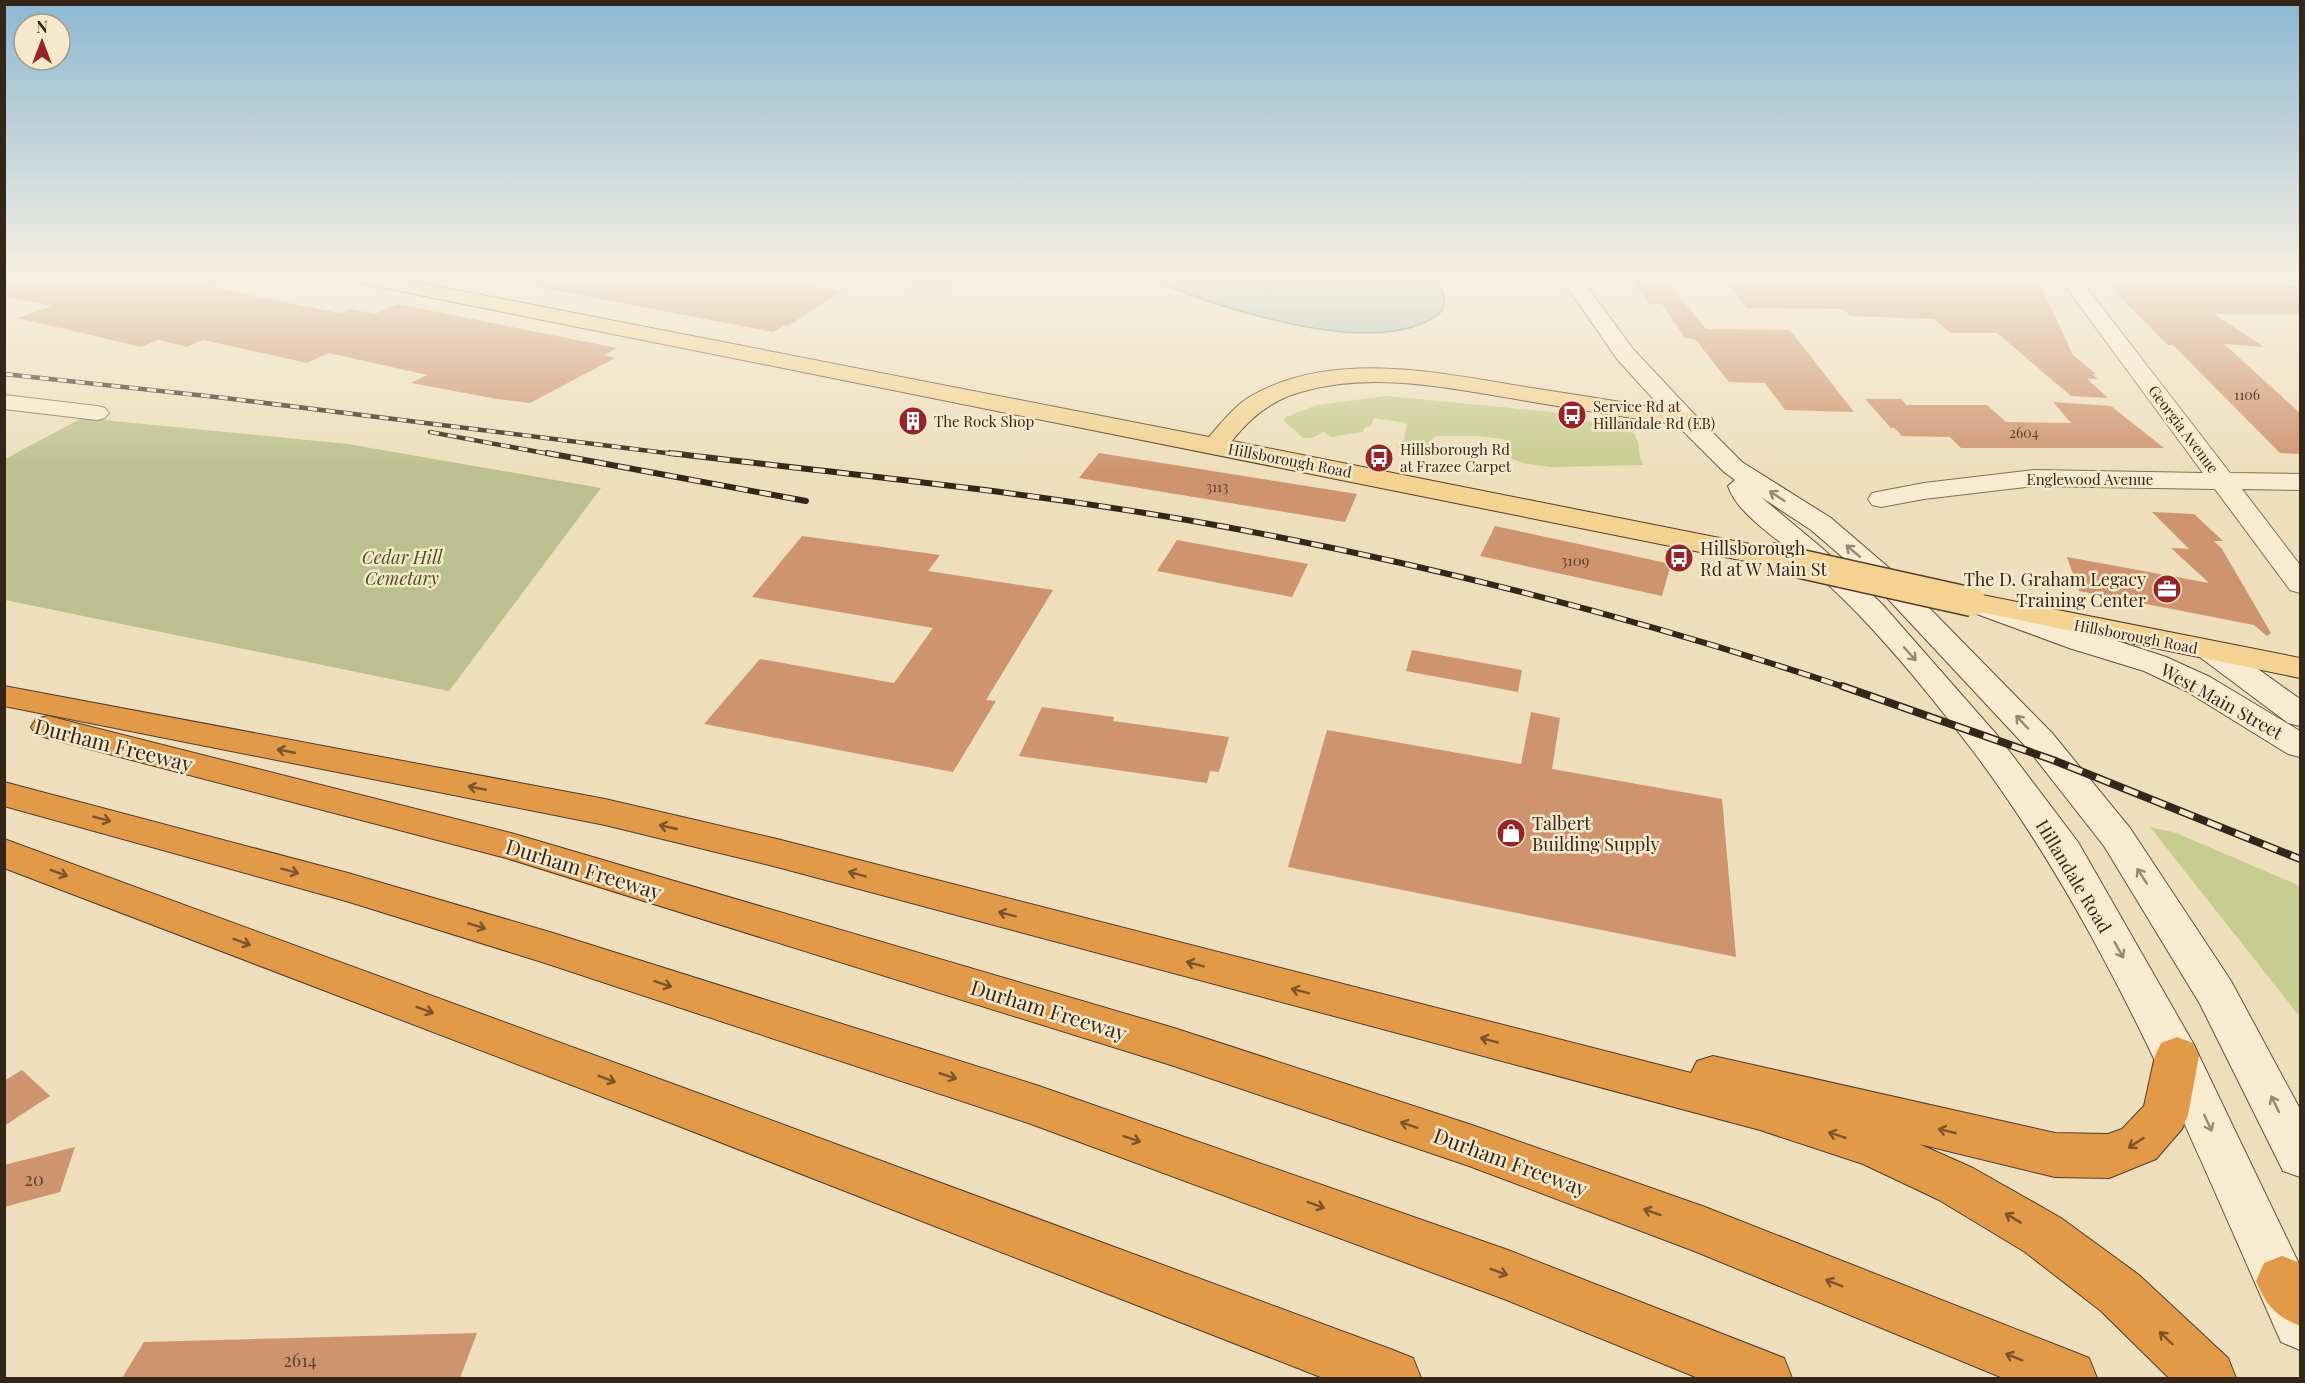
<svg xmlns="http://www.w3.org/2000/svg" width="2305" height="1383" viewBox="0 0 2305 1383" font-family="'Playfair Display',serif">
<rect width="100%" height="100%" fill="#eedebc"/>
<g fill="#c7cc90">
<path d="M905,275H980C956,284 930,300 904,295V291L914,286L915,279Z"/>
<path d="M1387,396L1552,412L1634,433C1642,447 1637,452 1643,465L1551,467L1523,463L1506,456L1503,451L1504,439L1477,436H1437L1432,439L1434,447L1429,453H1403L1397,445L1404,439L1407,423L1374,418L1371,426L1364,428L1363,432L1331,437L1325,433L1326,431L1312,438H1303L1283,420L1286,417L1317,405Z"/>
<path d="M2150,827L2176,833L2300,886V1017Z"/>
</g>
<path fill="#bcc090" d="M82,418L348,444L601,488L449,691L5,600V459Z"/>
<path fill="#a0bfb5" stroke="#688c82" stroke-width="1.5" d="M1139,275H1437C1439,283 1445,294 1444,302C1444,314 1433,319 1423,323C1352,354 1208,304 1139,275Z"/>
<g fill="#ce9470">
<path d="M4,275H228V278L206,286L339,313L350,309L375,314L397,304L617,348L604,355L615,358L530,403L497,399L411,383L427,375L329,353L307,363L203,340L187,347L158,340L141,347L18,318L52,306L4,296Z"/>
<path d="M539,275H745L842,291L788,326L785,325L773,332L538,287Z"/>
<path d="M1629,277L1664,278L1706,329L1790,330L1854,412L1785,410L1765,383L1729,382L1695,339L1685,338L1662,304H1650Z"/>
<path d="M1781,278H1869L1874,282H2039L2073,355L2096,374H2092L2098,379H2087L2108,398L2071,396L1997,333H1950L1934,319L1850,316L1843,309L1747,308L1725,281L1785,282Z"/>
<path d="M2107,284L2301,286V314H2214L2264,347L2224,344L2301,414V454L2280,453L2173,345H2168Z"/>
<path d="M1865,399H1902L1906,405H1987L2006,422L2071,423L2053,402L2111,406L2164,448H1961L1950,437L1902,436L1894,428H1891Z"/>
<path d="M1099,453L1357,494L1345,522L1079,478Z"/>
<path d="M2152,512L2194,514L2223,541H2214L2222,549L2271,633L2267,636L2254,625L2079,591L2067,557L2209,583L2171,548L2189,549Z"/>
<path d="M1495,526L1671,564L1662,596L1480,556Z"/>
<path d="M802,536L940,555L928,571L1053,590L986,700L996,701L953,772L704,724L760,659L894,683L933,628L752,597Z"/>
<path d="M1177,540L1308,564L1292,597L1157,571Z"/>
<path d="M1412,650L1522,670L1518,692L1406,671Z"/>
<path d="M1042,707L1114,717L1113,721L1229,737L1219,772L1210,771L1207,783L1019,756Z"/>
<path d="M1531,712L1560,718L1552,769L1722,799L1736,957L1288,867L1327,730L1521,764Z"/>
<path d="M22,1070L50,1096L4,1126V1081Z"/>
<path d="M75,1147L60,1192L4,1207V1165Z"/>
<path d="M477,1333L460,1378H122L144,1342Z"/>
</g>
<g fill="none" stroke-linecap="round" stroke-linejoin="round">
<g stroke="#866e55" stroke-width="2">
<g id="street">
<path d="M2057,275H2077L2230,473L2300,474V490L2242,489L2300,565V593L2290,590L2215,489L2034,486L1924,499L1881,507L1872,505L1868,499L1872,493L1924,483L2034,470L2203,473Z"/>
<path d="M4,395L97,406L105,408L109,413L105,418L97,420L4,409Z"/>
</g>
</g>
<g stroke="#674f39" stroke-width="2">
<g id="secondary">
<path d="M1559,275H1579L1633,349L1694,414L1742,462L1831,518L1895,573L2052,733L2130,828L2231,981L2300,1109V1177L2283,1171L2200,1004L2104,846L2028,749L1875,585L1811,530L1761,497L1822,548L1882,604L1997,735L2078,842L2193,1043L2300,1266V1350L2281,1342C2191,1139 2107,929 1973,751C1938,705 1900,658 1860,616C1841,596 1820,577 1800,558C1778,539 1737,514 1728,486L1735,480L1724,472L1676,424L1617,359Z"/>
<path d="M1985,598L2166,657L2210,677L2300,731V757L2288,754L2186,691L2144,671L2069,648L1974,613L1970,607L1974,601Z"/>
<path d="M2212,641L2223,644L2300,699V726L2288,723L2201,658L2196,651L2201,644Z"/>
</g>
</g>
<g stroke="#533c2a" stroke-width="2">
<g id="primary">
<path d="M339,275H380L1209,437C1222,422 1234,406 1251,396C1336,348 1443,374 1532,388C1583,396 1634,404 1685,412L1694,414L1697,419L1694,424L1685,426C1632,418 1580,410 1527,401C1455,389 1373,370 1301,392C1271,400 1250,418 1232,441L1770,548L1780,551L1784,557L1780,563L1770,566L349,281L342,279Z"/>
<path d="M1972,593L2300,658V678L1961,608L1957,602L1961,596Z"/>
</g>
</g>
<g stroke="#533c2a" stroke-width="2">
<g id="highway">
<path d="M4,686L605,799L777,839L1691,1073L1697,1061L1713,1056L2055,1133L2108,1134L2122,1129L2144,1106L2155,1056L2161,1043L2177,1037L2193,1043L2199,1056L2188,1115L2182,1129L2156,1159L2109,1178L2055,1177L1919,1144L1973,1168L2061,1218L2139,1275L2228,1358L2236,1378H2169L2101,1311L2025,1252L1939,1200L1863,1164L1760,1130L777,867L605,825L4,706Z"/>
<path d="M48,716L511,833L1174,1028L1472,1125L1705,1207L2069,1350L2089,1358L2097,1378H2003L1694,1251L1469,1166L1174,1066L506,858L36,735L31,727L36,719Z"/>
<path d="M4,782L348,873L553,933L1036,1085L1508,1250L1784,1358L1792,1378H1698L1504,1299L1031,1124L545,963L346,901L4,806Z"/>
<path d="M4,839L703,1095L1393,1350L1413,1358L1421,1378H1323L671,1123L4,868Z"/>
<path d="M2282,1256L2300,1263V1326C2275,1316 2266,1305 2256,1281L2264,1263Z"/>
</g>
</g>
<use href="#street" fill="#f9ebcf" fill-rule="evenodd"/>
<use href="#secondary" fill="#f9ebcf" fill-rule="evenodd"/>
<use href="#primary" fill="#f4d291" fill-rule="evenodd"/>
<use href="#highway" fill="#e29a48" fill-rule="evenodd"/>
<g stroke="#35261a" stroke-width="4.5">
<g id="rail-far2">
<path d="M4,374L225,398L682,455"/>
<path d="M430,432L555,455"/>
</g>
</g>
<g stroke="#35261a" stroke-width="6">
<g id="rail-far1">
<path d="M547,453L806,501"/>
<path d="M670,453C852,475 1034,492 1215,525C1429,564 1641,619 1847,688"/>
</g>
</g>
<g stroke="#35261a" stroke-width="8">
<path id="rail" d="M1842,686L2053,760L2300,859"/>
</g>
<use href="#rail-far2" stroke="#f6e8cb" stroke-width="3" stroke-dasharray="9" stroke-linecap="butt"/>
<use href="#rail-far1" stroke="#f6e8cb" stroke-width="4" stroke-dasharray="12" stroke-linecap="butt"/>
<use href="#rail" stroke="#f6e8cb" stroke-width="5" stroke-dasharray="15" stroke-linecap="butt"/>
<g stroke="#533c2a" stroke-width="31" stroke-linecap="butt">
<path id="primary-bridge" d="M1770,557L1972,602"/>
</g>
<use href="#primary-bridge" stroke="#f4d291" stroke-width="28"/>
</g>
<defs><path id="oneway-shaft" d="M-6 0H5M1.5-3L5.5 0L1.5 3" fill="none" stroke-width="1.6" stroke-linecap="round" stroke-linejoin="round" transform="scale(1.5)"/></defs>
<g stroke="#978874">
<use href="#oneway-shaft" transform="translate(1777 496) rotate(-147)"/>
<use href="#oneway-shaft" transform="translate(1853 551) rotate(-140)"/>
<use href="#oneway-shaft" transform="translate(1910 654) rotate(48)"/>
<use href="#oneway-shaft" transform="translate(2022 722) rotate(-133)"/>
<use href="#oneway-shaft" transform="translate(2142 876) rotate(-123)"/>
<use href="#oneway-shaft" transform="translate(2119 950) rotate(61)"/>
<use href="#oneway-shaft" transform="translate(2275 1104) rotate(-116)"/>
<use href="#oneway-shaft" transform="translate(2208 1123) rotate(65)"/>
</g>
<g stroke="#7a542c">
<use href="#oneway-shaft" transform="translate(286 751) rotate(-169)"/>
<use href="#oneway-shaft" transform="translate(477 788) rotate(-169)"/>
<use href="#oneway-shaft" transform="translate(102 819) rotate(15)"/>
<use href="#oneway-shaft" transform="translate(668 827) rotate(-167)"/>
<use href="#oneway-shaft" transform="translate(290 871) rotate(15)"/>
<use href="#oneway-shaft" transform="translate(59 873) rotate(20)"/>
<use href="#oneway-shaft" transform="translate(857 874) rotate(-165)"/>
<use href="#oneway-shaft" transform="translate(1007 914) rotate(-165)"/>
<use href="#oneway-shaft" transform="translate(477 926) rotate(17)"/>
<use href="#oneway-shaft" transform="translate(242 942) rotate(20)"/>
<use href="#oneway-shaft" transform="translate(1195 964) rotate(-165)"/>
<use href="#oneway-shaft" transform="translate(663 984) rotate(18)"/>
<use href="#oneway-shaft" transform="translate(1300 991) rotate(-166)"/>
<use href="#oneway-shaft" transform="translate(425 1010) rotate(20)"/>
<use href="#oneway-shaft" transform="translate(1489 1040) rotate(-165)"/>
<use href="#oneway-shaft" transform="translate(948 1076) rotate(18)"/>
<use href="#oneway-shaft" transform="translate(607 1079) rotate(21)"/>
<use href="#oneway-shaft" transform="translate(1409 1125) rotate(-162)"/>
<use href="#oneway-shaft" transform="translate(1947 1131) rotate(-166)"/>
<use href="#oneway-shaft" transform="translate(1837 1135) rotate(-162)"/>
<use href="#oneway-shaft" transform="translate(1132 1139) rotate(19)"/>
<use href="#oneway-shaft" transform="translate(2136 1143) rotate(147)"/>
<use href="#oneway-shaft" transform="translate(1316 1205) rotate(20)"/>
<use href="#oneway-shaft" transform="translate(1652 1212) rotate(-160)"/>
<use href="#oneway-shaft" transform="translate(2013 1218) rotate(-149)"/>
<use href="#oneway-shaft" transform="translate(1499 1272) rotate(20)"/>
<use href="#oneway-shaft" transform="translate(1834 1283) rotate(-158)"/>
<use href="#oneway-shaft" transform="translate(2166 1338) rotate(-136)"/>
<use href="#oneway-shaft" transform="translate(2014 1357) rotate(-158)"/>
</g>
<linearGradient id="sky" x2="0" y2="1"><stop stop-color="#8bb8d4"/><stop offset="0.59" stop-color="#f7f0e1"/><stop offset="1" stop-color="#f7f0e1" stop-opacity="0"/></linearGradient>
<rect width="2305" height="469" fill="url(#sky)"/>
<defs>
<g id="bus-disc" transform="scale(1.5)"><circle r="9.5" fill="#962428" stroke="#f6e8cb"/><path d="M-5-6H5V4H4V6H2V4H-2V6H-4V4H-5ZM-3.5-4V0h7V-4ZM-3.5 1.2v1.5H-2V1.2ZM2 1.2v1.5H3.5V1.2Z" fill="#fff"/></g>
<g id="building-disc" transform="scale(1.5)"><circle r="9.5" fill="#962428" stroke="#f6e8cb"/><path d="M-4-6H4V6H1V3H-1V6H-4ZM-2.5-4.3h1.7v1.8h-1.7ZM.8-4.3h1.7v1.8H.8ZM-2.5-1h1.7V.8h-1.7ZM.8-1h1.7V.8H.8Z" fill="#fff"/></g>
<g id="office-disc" transform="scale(1.5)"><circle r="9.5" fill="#962428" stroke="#f6e8cb"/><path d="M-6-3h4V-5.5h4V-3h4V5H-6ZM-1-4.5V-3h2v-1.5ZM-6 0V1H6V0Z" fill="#fff"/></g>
<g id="shop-disc" transform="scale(1.5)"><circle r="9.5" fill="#962428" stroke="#f6e8cb"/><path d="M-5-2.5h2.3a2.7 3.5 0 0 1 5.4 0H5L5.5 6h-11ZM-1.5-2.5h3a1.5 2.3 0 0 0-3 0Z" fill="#fff"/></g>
</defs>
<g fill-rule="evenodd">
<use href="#bus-disc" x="1572" y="415"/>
<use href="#building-disc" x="913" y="421"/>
<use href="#bus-disc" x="1379" y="458"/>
<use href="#bus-disc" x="1679" y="558"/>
<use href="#office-disc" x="2167" y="589"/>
<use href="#shop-disc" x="1511" y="833"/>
</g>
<g text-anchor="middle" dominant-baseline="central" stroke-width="5" stroke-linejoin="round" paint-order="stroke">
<g font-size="14" fill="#5b4230">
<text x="2247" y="394">1106</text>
<text x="2024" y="432">2604</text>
<text x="1217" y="486">3113</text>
</g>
<g font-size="15" fill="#35261a" stroke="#f6e8cb" text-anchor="start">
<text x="1593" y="406">Service Rd at<tspan x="1593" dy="17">Hillandale Rd (EB)</tspan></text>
<text x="934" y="421">The Rock Shop</text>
<text x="1400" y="449">Hillsborough Rd<tspan x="1400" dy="17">at Frazee Carpet</tspan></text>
</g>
<g font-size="15" fill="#35261a" stroke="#f6e8cb">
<text transform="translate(2184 429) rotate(53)">Georgia Avenue</text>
<text transform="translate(1290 460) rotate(11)">Hillsborough Road</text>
<text x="2090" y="479">Englewood Avenue</text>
<text transform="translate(2136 636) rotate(11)">Hillsborough Road</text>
</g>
<g font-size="15" fill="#5b4230">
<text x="1575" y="560">3109</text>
</g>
<g font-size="18" fill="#35261a" stroke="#f6e8cb" text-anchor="start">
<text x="1700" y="548">Hillsborough<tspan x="1700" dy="21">Rd at W Main St</tspan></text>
<text x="2146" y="579" text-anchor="end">The D. Graham Legacy<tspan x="2146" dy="21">Training Center</tspan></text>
<text x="1532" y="823">Talbert<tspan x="1532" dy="21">Building Supply</tspan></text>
</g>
<g font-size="18" font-style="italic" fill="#475220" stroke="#f6e8cb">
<text x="402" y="557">Cedar Hill<tspan x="402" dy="21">Cemetary</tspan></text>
</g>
<g font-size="18" fill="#35261a" stroke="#f6e8cb">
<text transform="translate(2222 701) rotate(29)">West Main Street</text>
<text transform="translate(2074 876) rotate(59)">Hillandale Road</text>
</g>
<g font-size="18" fill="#5b4230">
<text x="34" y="1179">20</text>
<text x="300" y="1360">2614</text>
</g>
<g font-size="21" fill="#35261a" stroke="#f6e8cb">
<text transform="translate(114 744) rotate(14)">Durham Freeway</text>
<text transform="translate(584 868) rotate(17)">Durham Freeway</text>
<text transform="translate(1049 1009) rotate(17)">Durham Freeway</text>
<text transform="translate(1511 1161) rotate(20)">Durham Freeway</text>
</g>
</g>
<rect width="2305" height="1383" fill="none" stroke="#35261a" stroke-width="12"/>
<g transform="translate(42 42)"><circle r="28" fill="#f6e8cb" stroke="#a99a84" stroke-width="1.5"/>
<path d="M0-4.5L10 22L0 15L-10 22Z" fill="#962428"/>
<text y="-9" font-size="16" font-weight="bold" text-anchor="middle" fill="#35261a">N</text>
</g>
</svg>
